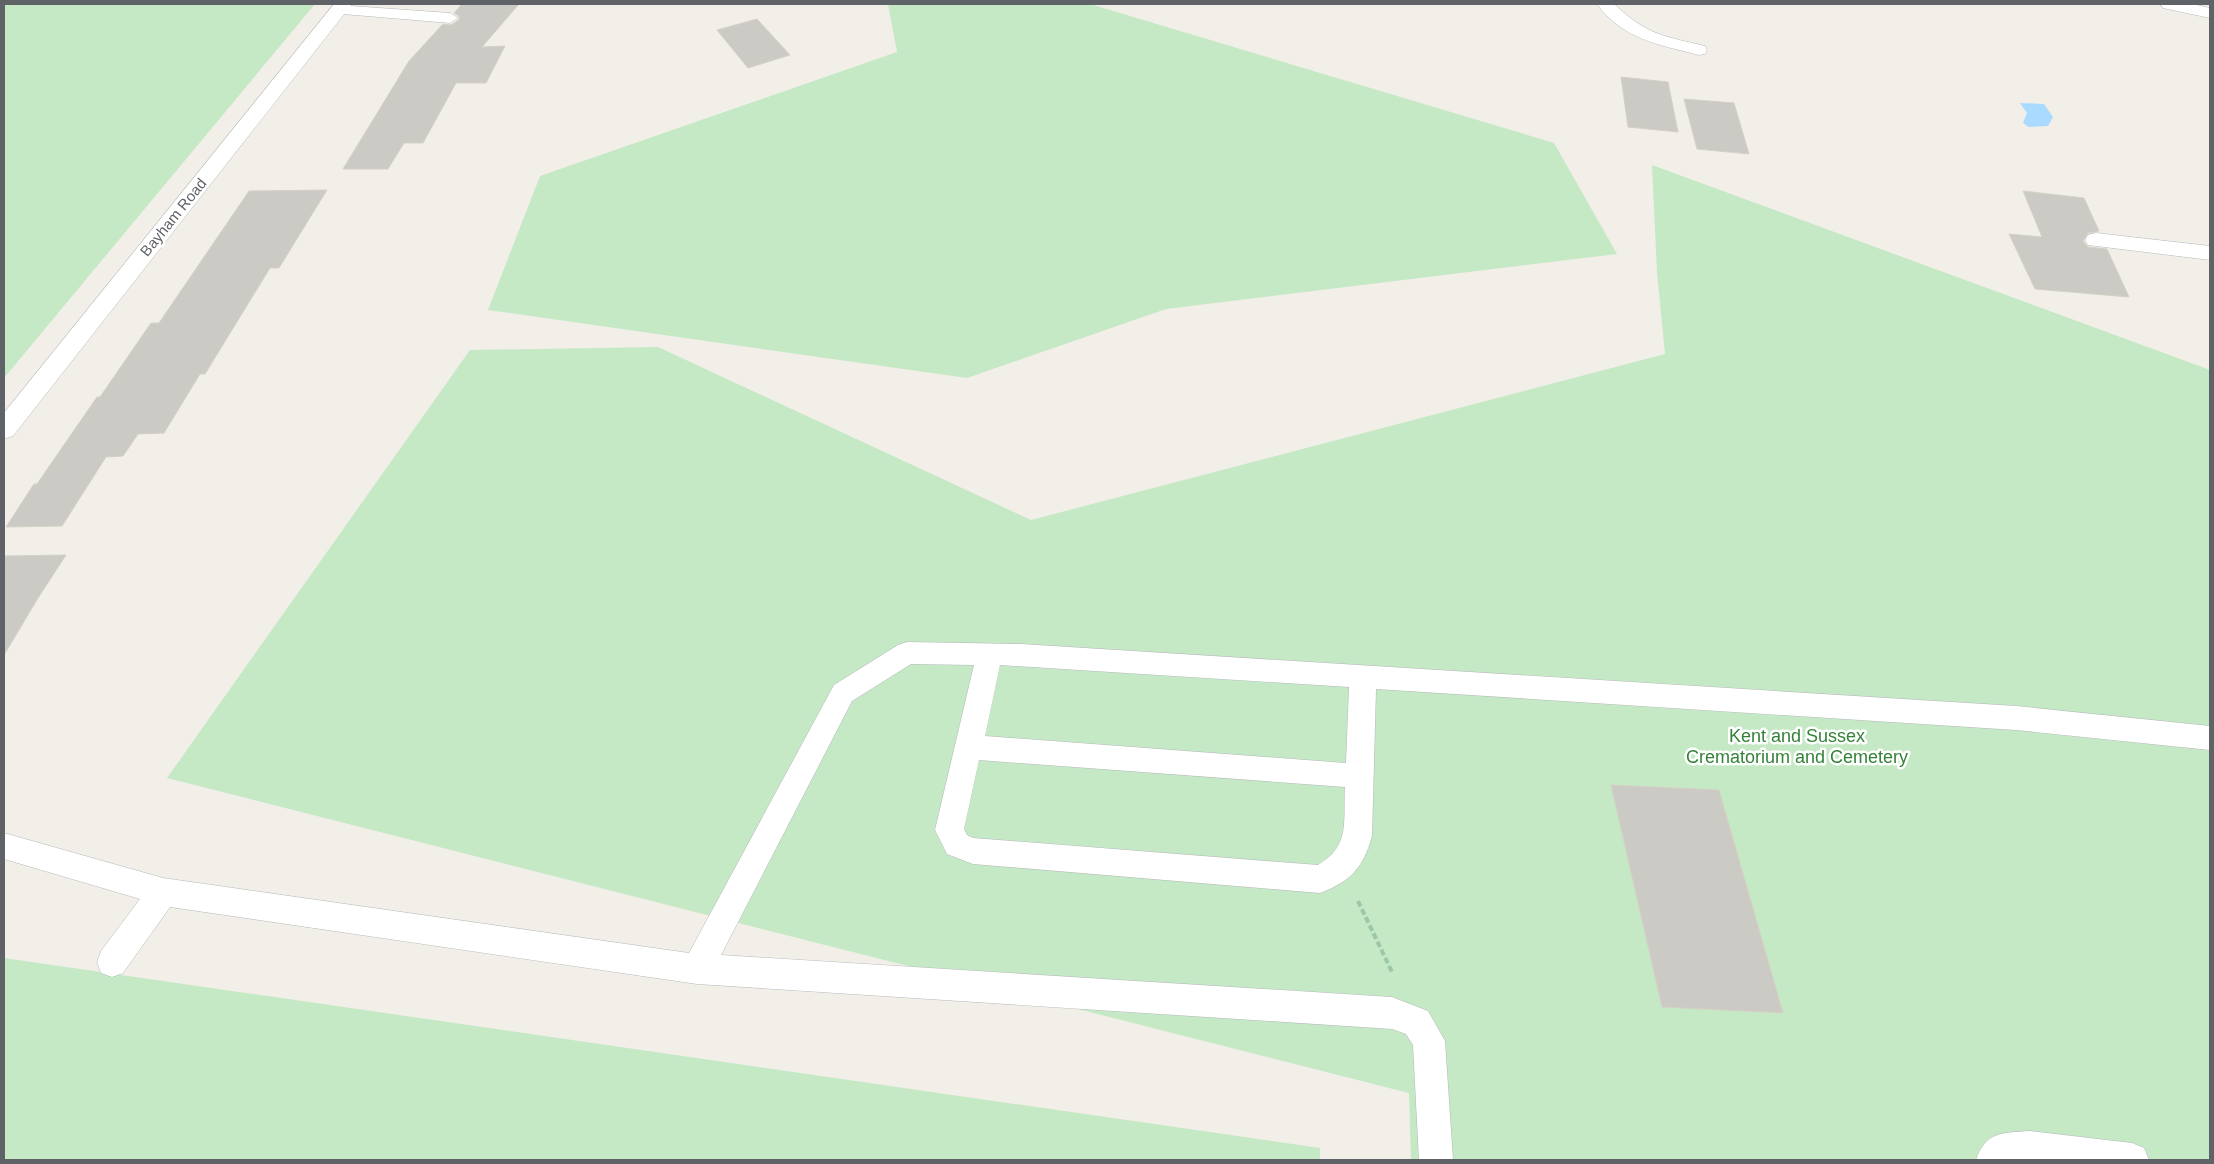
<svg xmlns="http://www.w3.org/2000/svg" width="2214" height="1164" viewBox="0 0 2214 1164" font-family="Helvetica,sans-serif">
<rect width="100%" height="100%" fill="#f1efe8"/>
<g fill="#c5e8c5">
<path d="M4,4H315L4,378Z"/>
<path d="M888,4H1090L1554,143L1617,254L1166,309L967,378L488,310L540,176L897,52Z"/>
<path d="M1652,165L2210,370V1160H1411L1409,1093L167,778L470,350L658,347L1031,520L1665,354L1657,272Z"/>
<path d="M4,958L1320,1148V1160H4Z"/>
</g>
<path fill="#aadaff" d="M2020,103L2044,104L2053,117L2048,126L2029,127L2023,123L2027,113Z"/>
<g fill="#cccac5" stroke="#d6d1c6">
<path d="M462,4H519L482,47L505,46L486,83H456L423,143H404L388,169H343L409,61L443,24L451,25L459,20V16L454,13Z"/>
<path d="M757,19L790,55L748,68L717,30Z"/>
<path d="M1621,77L1668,82L1678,132L1628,127Z"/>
<path d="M1684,99L1734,103L1749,154L1697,149Z"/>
<path d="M327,190L279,268H270L205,374H200L164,433L138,434L123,456L106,457L62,526L6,527L34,484H37L97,397H100L151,323H159L249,191Z"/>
<path d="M2023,191L2084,198L2099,231L2088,233L2083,241L2088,247L2107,249L2129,297L2035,289L2009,234L2042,237Z"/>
<path d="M66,555L38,598L4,655V556Z"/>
<path d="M1611,785L1719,790L1783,1013L1662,1007Z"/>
</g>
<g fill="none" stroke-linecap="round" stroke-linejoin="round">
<g stroke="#b5b8bc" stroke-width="1">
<g id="lane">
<path d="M1597,4H1614C1647,35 1663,36 1705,46L1707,50L1705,54L1699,55C1660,45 1622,39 1597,4Z"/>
<path d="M337,5L450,13L458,18L450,23L331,13L329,10Z"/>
<path d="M907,642L1021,644L2016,706L2210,726V750L2016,730L1376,689L1372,836C1363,868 1351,881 1320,893L973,864L947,854L935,830L974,665L911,664L852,701L721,955L1392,997L1428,1011L1445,1041L1453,1160H1419L1413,1045L1406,1034L1392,1029L697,984L170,907L123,973L112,977L101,973L97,962L101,951L140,899L4,859V833L163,878L689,953L834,685L898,645ZM1000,665L1349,687L1346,763L985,736ZM979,760L1345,787C1343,821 1351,846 1318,865L973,838L967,835L964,829Z"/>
<path d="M2030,1131L2132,1143L2144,1148L2149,1160H1976C1986,1131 2003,1133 2030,1131Z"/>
</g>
</g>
<g stroke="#b5b8bc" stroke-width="1">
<path id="street" d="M2096,233L2210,246V260L2088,245L2085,240L2088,235Z"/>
</g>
<g stroke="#b6babf" stroke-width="1">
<g id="secondary">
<path d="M334,4H352L13,436L4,439V413Z"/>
<path d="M2160,4H2192L2210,8V18L2163,8Z"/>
</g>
</g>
<path stroke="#9cc7a9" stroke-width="4" stroke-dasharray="6 3" stroke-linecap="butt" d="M1358,901L1392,972"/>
<use href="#lane" fill="#fff" fill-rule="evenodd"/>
<use href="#street" fill="#fff" fill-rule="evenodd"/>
<use href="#secondary" fill="#fff" fill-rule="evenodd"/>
</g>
<g text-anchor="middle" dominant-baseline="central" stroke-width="5" stroke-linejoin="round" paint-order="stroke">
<g font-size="15" fill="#5f6368" stroke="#fff">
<text transform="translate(173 217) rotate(-51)">Bayham Road</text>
</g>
<g font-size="18" fill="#348238" stroke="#fff">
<text x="1797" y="736">Kent and Sussex<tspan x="1797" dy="21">Crematorium and Cemetery</tspan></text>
</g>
</g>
<rect width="2214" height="1164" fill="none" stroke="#5f6368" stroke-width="10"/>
</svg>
